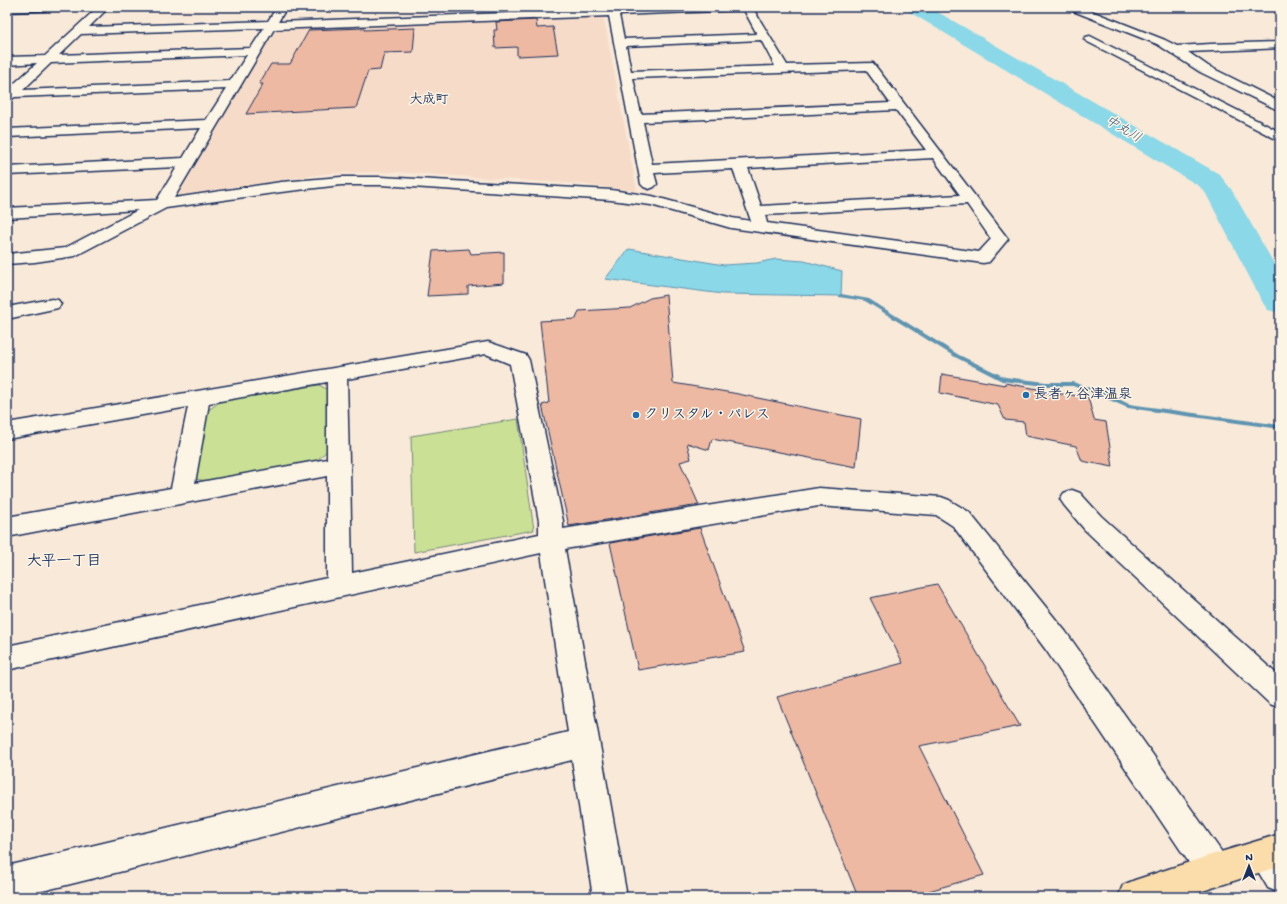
<svg xmlns="http://www.w3.org/2000/svg" width="1287" height="904" viewBox="0 0 1287 904" font-family="'Gochi Hand','Klee One',sans-serif">
<rect width="100%" height="100%" fill="#f9e9d8"/>
<filter id="ink" filterUnits="userSpaceOnUse"><feTurbulence type="fractalNoise" baseFrequency=".025" numOctaves="2"/><feDisplacementMap in="SourceGraphic" scale="8" xChannelSelector="R" yChannelSelector="G"/><feConvolveMatrix kernelMatrix="1 2 1 2 8 2 1 2 1" color-interpolation-filters="sRGB"/></filter>
<g filter="url(#ink)">
<path fill="#f6dbc8" d="M603,15L637,191L580,184L394,172L330,173L173,196L276,28Z"/>
<g fill="#cae095" stroke="#72887a">
<path d="M319,385L328,390L329,449L315,462L208,481L194,479L207,411L221,401Z"/>
<path d="M518,419L534,530L414,552L411,436Z"/>
</g>
<path fill="#8ad8e8" stroke="#5e94b1" d="M629,249L724,265L757,263L776,259L804,261L842,271L841,296L723,294L605,279Z"/>
<g fill="none" stroke-linecap="round" stroke-linejoin="round">
<path fill="#5e94b1" fill-rule="evenodd" d="M841,294L869,299L959,355L1005,377L1046,382H1073L1106,393L1129,404L1280,425V429L1128,408L1102,397L1073,386H1046L1002,381L955,357L865,301L839,297V295Z"/>
<path fill="#8ad8e8" fill-rule="evenodd" d="M905,7H929L1219,174L1231,189L1280,274V313L1268,310L1263,303L1205,192L1199,186L908,11Z"/>
</g>
<g fill="#eeb9a2" stroke="#1b2f5e">
<path d="M536,20L537,28L553,27L558,54L517,56V47L495,48L494,30H497L496,22Z"/>
<path d="M364,28V30L415,28L413,52L384,53L380,70L368,71L356,108L246,114L263,84H259L271,64H290L309,30Z"/>
<path d="M469,249L471,254L504,252V283L468,286V294L427,296L433,251Z"/>
<path d="M666,295L673,383L733,393L861,419L856,467L712,439L709,450L687,443L691,459L680,462L699,505L569,526L542,405L549,403L540,321L576,319L579,311L630,308L650,298Z"/>
<path d="M942,374L1005,385V383L1043,390L1044,392L1088,397L1094,420L1106,422L1113,467L1082,461L1076,446L1026,436L1024,422L1005,420L998,405L940,393Z"/>
<path d="M700,528L745,652L638,670L610,543Z"/>
<path d="M937,584L1020,726L919,746L984,875L908,897H858L777,697L903,663L870,598Z"/>
</g>
<g fill="none" stroke-linecap="round" stroke-linejoin="round">
<g stroke="#1b2f5e" stroke-width="3">
<g id="minor">
<path d="M7,7H66L61,10L7,12Z"/>
<path d="M98,7H109L89,27L268,21L277,7H287L278,22L607,9V7H617L618,9L668,7H752L787,65L873,63L1008,239L989,262L983,263L731,228L651,205L611,200L381,185H341L281,192L166,208L75,256L35,262L7,264V254L65,248L138,210L7,218V208L157,200L177,167L7,175V167L183,158L201,128L7,137V129L206,120L226,89L15,97L7,102V90L37,63L7,65V57L45,56ZM744,10L757,34L624,39L619,15ZM609,16L641,184L644,187L649,189L654,187L657,184L654,173L733,169L751,221L732,218L652,196L611,190L381,177H341L281,182L174,198L274,29ZM264,28L251,48L59,55L81,34ZM761,40L775,66L631,71L626,46ZM247,55L230,81L23,90L51,63ZM866,70L890,103L641,114L633,78ZM896,110L926,150L652,164L643,122ZM933,158L960,195L761,206L748,168ZM967,204L991,239L979,252L767,223L765,215Z"/>
<path d="M1067,7H1081L1165,40L1177,46L1211,44L1280,42V48L1188,52L1208,66L1280,102V111L1200,72L1157,44L1068,9Z"/>
<path d="M1274,7H1280V11L1276,10Z"/>
<path d="M1090,36L1280,132V141L1086,41L1084,39L1086,37Z"/>
<path d="M52,299L58,300L61,304L58,308L7,319V307Z"/>
<path d="M488,342L526,355L529,360L563,521V529L819,488L941,497L949,500L969,512L1066,632L1226,858L1230,870L1226,882L1214,886L1202,882L1046,650L953,526L936,515L819,506L565,549L627,897H593L572,760L18,897H7V866L568,732L541,553L7,670V646L327,578V476L7,537V517L171,488L188,407L7,439V423ZM486,354L510,364L539,521V534L352,573L350,468L351,465L349,462L347,379ZM327,382V459L195,483L209,403Z"/>
<path d="M1072,490L1080,493L1101,516L1280,677V708L1270,704L1085,530L1064,505L1060,499L1064,493Z"/>
<path d="M1266,839L1277,844L1280,847V893L1268,888L1255,866L1250,855L1255,844Z"/>
</g>
</g>
<g stroke="#1b2f5e" stroke-width="3">
<path id="major" d="M1280,834V866L1184,897H1118L1123,885L1135,880L1214,854Z"/>
</g>
<use href="#minor" fill="#fcf5e5" fill-rule="evenodd"/>
<use href="#major" fill="#fbddab" fill-rule="evenodd"/>
</g>
</g>
<g fill="#1f6fb2" stroke="#fcf5e5" stroke-width="1.5">
<circle cx="1026" cy="395" r="4"/>
<circle cx="636" cy="415" r="4"/>
</g>
<g text-anchor="middle" dominant-baseline="central" stroke-width="3" stroke-linejoin="round" paint-order="stroke">
<g font-size="13" font-weight="bold" fill="#1b2f5e" stroke="#fcf5e5">
<text x="429" y="100">大成町</text>
</g>
<g font-size="13" font-style="italic" fill="#375980" stroke="#fcf5e5">
<text transform="translate(1123 130) rotate(31)">中丸川</text>
</g>
<g font-size="14" font-weight="bold" fill="#1b2f5e" stroke="#fcf5e5" text-anchor="start">
<text x="1034" y="395">長者ヶ谷津温泉</text>
<text x="644" y="415">クリスタル・パレス</text>
</g>
<g font-size="15" font-weight="bold" fill="#1b2f5e" stroke="#fcf5e5">
<text x="64" y="562">大平一丁目</text>
</g>
</g>
<rect width="1287" height="904" fill="none" stroke="#fcf5e5" stroke-width="24"/>
<rect x="12" y="12" width="1263" height="880" fill="none" stroke="#1b2f5e" stroke-width="1.5" filter="url(#ink)"/>
<g transform="translate(1249 866)" stroke="#fcf5e5" stroke-width="3" paint-order="stroke">
<path d="M0-3L7 15L0 10L-7 15Z" fill="#1b2f5e"/>
<text y="-6" font-size="11" font-weight="bold" text-anchor="middle" fill="#1b2f5e">N</text>
</g>
</svg>
